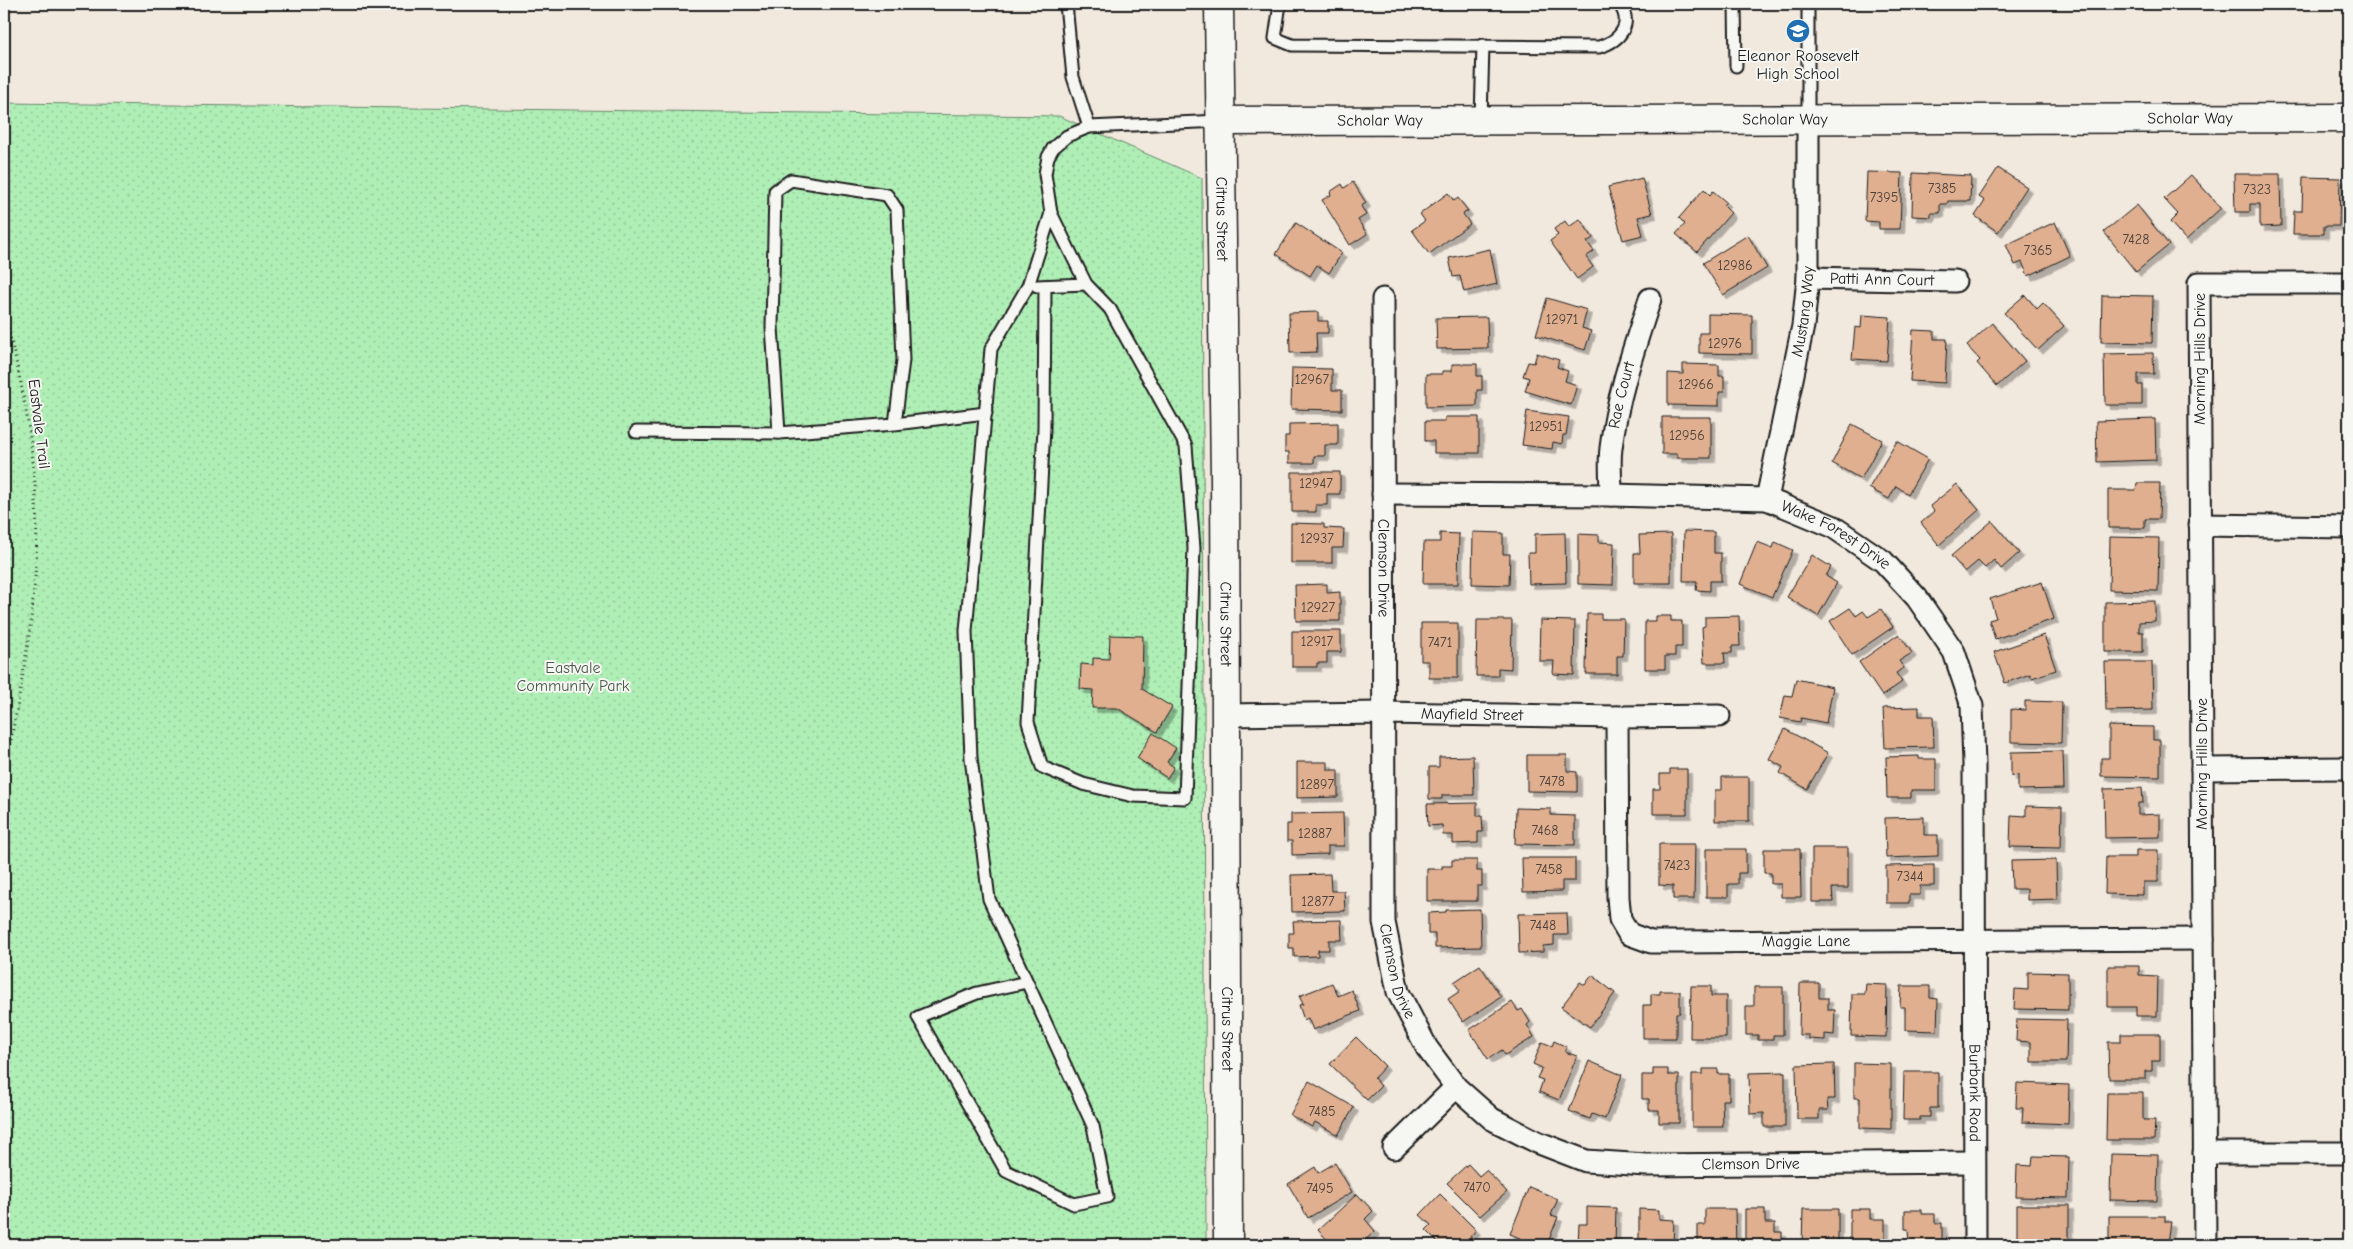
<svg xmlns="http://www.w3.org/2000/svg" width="2353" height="1249" viewBox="0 0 2353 1249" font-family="'Comic Neue',sans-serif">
<defs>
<pattern id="green-dots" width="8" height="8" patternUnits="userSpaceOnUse" patternTransform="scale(1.25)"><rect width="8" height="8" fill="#afefb6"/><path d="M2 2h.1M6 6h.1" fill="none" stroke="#96cc9c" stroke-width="1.8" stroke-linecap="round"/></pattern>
<filter id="shadow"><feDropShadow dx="4.5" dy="4.5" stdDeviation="0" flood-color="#0004"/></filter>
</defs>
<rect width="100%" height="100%" fill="#f1e8de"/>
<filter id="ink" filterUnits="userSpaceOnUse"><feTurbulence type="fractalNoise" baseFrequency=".02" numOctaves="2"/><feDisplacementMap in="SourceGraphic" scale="10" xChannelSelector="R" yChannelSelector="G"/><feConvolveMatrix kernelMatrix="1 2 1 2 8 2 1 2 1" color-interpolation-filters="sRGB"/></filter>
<g filter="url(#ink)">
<path fill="url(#green-dots)" stroke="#668669" d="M4,103L1059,116L1202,178L1206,1245H4Z"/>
<g fill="#dfaf90" stroke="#1c1c1c" filter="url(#shadow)">
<path d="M1998,168L2027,187L1998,232L1975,216L1985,201L1979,197Z"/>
<path d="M1867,172L1902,173L1900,229H1879V222L1865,221Z"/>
<path d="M1913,173L1971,176L1970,201H1948L1947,204H1940V213H1931V217L1912,216Z"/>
<path d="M2234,174H2280L2281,226L2260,227V204H2250V212H2235Z"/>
<path d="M2191,175L2221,208L2186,240L2170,222L2178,214L2164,199Z"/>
<path d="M2303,177L2340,178L2339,226H2324V234H2293L2294,211H2302Z"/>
<path d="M1642,178L1652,214L1638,217L1643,235L1623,240L1608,187Z"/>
<path d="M1353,182L1366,203L1361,206L1366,215L1358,220L1367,234L1350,245L1322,200L1331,195L1330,192L1342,184L1344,188Z"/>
<path d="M1704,189L1710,195L1713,191L1726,202L1723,205L1731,213L1697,252L1676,234L1685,224L1679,218Z"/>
<path d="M1448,193L1454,201L1458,198L1468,211L1463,214L1470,224L1429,254L1412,230L1425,221L1420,214Z"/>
<path d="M2137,205L2169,245L2136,272L2104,232Z"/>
<path d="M1580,219L1593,238L1587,242L1594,251L1586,257L1593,267L1577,279L1550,241L1558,235L1554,229L1565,221L1569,227Z"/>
<path d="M2055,222L2070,256L2028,276L2022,262L2015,265L2006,245Z"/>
<path d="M1296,223L1342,253L1329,273L1317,265L1310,276L1276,254Z"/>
<path d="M1748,235L1767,268L1723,295L1703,263Z"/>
<path d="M1490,249L1497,284L1464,292L1460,276L1453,277L1449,258Z"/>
<path d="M2025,295L2037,309L2043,303L2064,326L2038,350L2004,313Z"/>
<path d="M2102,295L2153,296L2152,343L2101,342Z"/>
<path d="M1547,298L1587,310L1582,328L1591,331L1585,350L1536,335Z"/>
<path d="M1318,312V321H1328V333H1316L1317,352L1290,353L1289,313Z"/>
<path d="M1708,314L1752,315V354L1699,353V333H1708Z"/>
<path d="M1862,315L1890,317L1887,361L1852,359L1855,327L1861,328Z"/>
<path d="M1487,317L1488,348L1437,349L1436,318Z"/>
<path d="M1992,323L2025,361L1997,386L1977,363L1980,360L1967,346Z"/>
<path d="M1913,330L1934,331V339H1947L1945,383L1910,381Z"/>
<path d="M1537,353L1559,360L1557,367L1568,371L1565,381L1577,385L1571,405L1525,391L1529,378L1523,376L1528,362L1534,363Z"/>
<path d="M2153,353L2154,374H2138V385H2142V405H2105L2104,354Z"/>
<path d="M1452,364H1477V376H1482V390H1477V406L1426,407V374H1442V371H1452Z"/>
<path d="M1683,364L1719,365V376H1724V392H1719V406L1668,405V373L1683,374Z"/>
<path d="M1292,368L1332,369V390H1342V410L1291,409Z"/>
<path d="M1527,411L1569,417L1566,435H1563L1562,444L1553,442L1552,449L1522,445Z"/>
<path d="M1445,417H1479V453H1434V441H1425V421H1445Z"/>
<path d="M1662,417H1711V458H1677V454H1662Z"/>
<path d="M2155,419L2156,460L2097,462L2096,421Z"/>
<path d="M1338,423V445H1325V456H1314V463H1289V452H1285V436H1289V424Z"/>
<path d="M1852,424L1882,440L1861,479L1832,463Z"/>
<path d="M1897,441L1928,459L1908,494L1896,486L1889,499L1869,488Z"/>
<path d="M1292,472H1340V494H1327V505H1316V512H1292Z"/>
<path d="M2137,483H2160L2159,519H2145V528H2108V490H2136Z"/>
<path d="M1957,484L1979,510L1939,545L1921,523L1934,511L1930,506Z"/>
<path d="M1992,521L2019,553L2001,569L1994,560L1985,568L1978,561L1965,572L1951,556Z"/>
<path d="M1291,523L1324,524V528L1344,529L1343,548H1332V563H1291Z"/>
<path d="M1684,531L1714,532V553H1721V581H1710V591L1696,590L1697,581H1683Z"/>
<path d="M1473,532L1503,533V554H1510L1509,585L1472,584Z"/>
<path d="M1440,533L1459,534L1458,584H1423L1424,542H1440Z"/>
<path d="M1565,533L1566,583L1529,584L1528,553H1535V534Z"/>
<path d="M1578,534L1599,535V542L1614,543L1613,585L1578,584Z"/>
<path d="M1671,534V583H1634V553H1640L1639,535Z"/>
<path d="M2110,537L2159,538L2158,591L2109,590Z"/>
<path d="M1757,542L1773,548L1775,542L1793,550L1772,597L1740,584Z"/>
<path d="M1812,555L1831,567L1826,576L1837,583L1818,616L1787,597Z"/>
<path d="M2042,582L2054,619L1995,639L1989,620L1996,618L1990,599Z"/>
<path d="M1327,584V593L1340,592V621H1296L1295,585Z"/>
<path d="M2155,601V621L2139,622V632H2143V652H2105V602Z"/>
<path d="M1850,608L1856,616L1863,611L1868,617L1881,609L1893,627L1852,655L1830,621Z"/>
<path d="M1587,614H1601V619H1624L1623,656H1617V674H1586Z"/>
<path d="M1656,616H1671V621H1682V647H1675V656H1665V669H1645V621H1656Z"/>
<path d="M1739,616L1740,646H1732V653H1724L1725,663H1704L1702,627L1705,626V617Z"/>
<path d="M1477,620H1512L1511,669L1498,668V676H1476Z"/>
<path d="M1540,620L1575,621L1574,675L1553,674L1554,661H1539Z"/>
<path d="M1421,623H1458V678H1429V661H1421Z"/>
<path d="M1292,631H1341V652H1327V663H1317V667H1292Z"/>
<path d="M1899,634L1912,653L1899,661L1904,668L1896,673L1902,682L1882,696L1859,662Z"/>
<path d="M1110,635L1143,636L1142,689L1172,707L1157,732L1117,708H1092L1093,690L1080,689L1081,664L1093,665V658L1109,659Z"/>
<path d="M2044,635L2056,670L2032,678L2030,674L2005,683L1994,652Z"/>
<path d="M2105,662H2152L2153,710L2106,711Z"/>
<path d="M1796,679L1833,687L1826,723L1801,718L1800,722L1780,718L1785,695L1792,696Z"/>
<path d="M2025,701L2062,702L2061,743L2011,742V709L2025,710Z"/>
<path d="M1919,707V716H1933L1934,747L1885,748L1883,708Z"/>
<path d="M2109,726L2153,727V740H2160V777L2101,776V758H2109Z"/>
<path d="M1785,729L1828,753L1807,789L1780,773L1783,767L1769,759Z"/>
<path d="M1153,733L1176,748L1167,762L1174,767L1167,778L1137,758Z"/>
<path d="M2063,751L2064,789L2018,790V775L2011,776V752Z"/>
<path d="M1527,755H1567V771L1577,772V792L1527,791Z"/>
<path d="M1473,756L1474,795H1442V799H1429V767H1439V757Z"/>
<path d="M1919,756V759H1936V790H1911V798H1887L1886,757Z"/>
<path d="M1297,762H1328V770H1338V797L1297,798Z"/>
<path d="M1670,769H1687V814H1653V789H1660V774H1670Z"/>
<path d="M1722,777H1749V821H1715V790H1722Z"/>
<path d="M2142,788L2143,803H2138V815L2160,814V837L2105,838L2104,789Z"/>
<path d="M1477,803V816H1482L1483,832H1478V843L1453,844V835H1443L1442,825L1428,826L1427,804Z"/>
<path d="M2026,806L2062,807L2061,848L2010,847L2011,815L2026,816Z"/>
<path d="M1516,808L1551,809V815L1575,816V845L1515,844Z"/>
<path d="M1343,813L1344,846H1328V854L1292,855V841H1287V824H1291V814Z"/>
<path d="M1924,817V835H1938V856L1886,858L1885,818Z"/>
<path d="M1659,844H1695L1694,899H1673V886L1659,885Z"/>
<path d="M1812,848H1848V888H1832L1833,902H1812Z"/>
<path d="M1706,849H1746V873H1738V884H1728V897H1706Z"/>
<path d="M1764,849H1800L1801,897H1781V884H1771V873H1764Z"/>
<path d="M2136,850H2158V882H2143V895L2105,894L2106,857H2136Z"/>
<path d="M1522,858H1575V881H1562V891L1523,892Z"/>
<path d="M1452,860H1477V871H1482V886H1477V901H1427V869H1442V866H1452Z"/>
<path d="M2056,860L2057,899L2027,900V889H2012L2011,861Z"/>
<path d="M1934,865V886H1920V895H1909V903H1886V866Z"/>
<path d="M1330,874L1331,891H1344L1345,911L1292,912L1291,875Z"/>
<path d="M1480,909L1481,947L1435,948V934H1428V913L1446,912V910Z"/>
<path d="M1567,913L1568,935H1554V945L1543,946V952L1519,953L1518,914Z"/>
<path d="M1341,920L1342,940H1329V950H1318V956L1294,957V948H1289V933H1294L1293,921Z"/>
<path d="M1480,965L1501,997L1463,1022L1448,999L1460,991L1454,982Z"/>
<path d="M2108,966H2139V975L2158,976L2157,1016H2136V1007H2108Z"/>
<path d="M2028,972L2068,973V1010L2014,1009L2015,989L2028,990Z"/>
<path d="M1592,975L1615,993L1590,1027L1561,1007L1580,982L1585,985Z"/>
<path d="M1332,983L1338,996L1352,990L1360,1011L1313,1030L1308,1018L1304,1020L1299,1005L1303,1004L1299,996Z"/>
<path d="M1800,983H1819V998H1828V1010H1835L1834,1035L1825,1034V1040L1809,1039V1035H1799Z"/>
<path d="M1866,984L1887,985L1886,1037L1851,1036L1852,994H1865Z"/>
<path d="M1691,986H1711V996H1726V1038H1690Z"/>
<path d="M1901,986H1930V998L1938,999L1937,1031L1905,1030V1007H1900Z"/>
<path d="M1754,987H1783V1035H1773V1040H1758V1035H1746V1006H1754Z"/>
<path d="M1660,991H1680V1013H1676V1038H1643V1005H1651V994H1660Z"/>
<path d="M1512,1002L1518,1011L1522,1009L1530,1022L1527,1025L1534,1037L1505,1055L1502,1050L1488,1059L1469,1030Z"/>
<path d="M2017,1019L2067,1020L2066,1062H2031V1042L2016,1041Z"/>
<path d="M2121,1034H2160V1061H2152V1071H2145V1079H2109L2108,1042H2121Z"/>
<path d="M1356,1037L1385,1066L1374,1078L1381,1086L1367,1100L1330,1064Z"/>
<path d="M1554,1041L1567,1047L1565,1052L1577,1056L1559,1100L1539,1092L1543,1080L1537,1078L1542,1068L1533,1064L1542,1042L1552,1046Z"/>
<path d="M1589,1061L1622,1075L1605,1119L1592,1114L1590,1119L1569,1111Z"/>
<path d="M1854,1063L1891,1064V1129L1860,1128V1098H1854Z"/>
<path d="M1834,1064L1835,1099H1827L1828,1110H1819V1119H1797L1796,1065Z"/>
<path d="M1653,1069H1668V1075H1679V1123H1659V1110H1649V1099H1642V1075H1653Z"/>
<path d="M1703,1069H1718V1074H1729V1100H1722L1723,1127H1692V1074H1703Z"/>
<path d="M1785,1072V1127H1764V1113L1750,1114L1749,1073Z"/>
<path d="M1904,1072H1938V1108H1930V1117H1920V1120H1903Z"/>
<path d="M1309,1081L1354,1107L1338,1135L1315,1122L1312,1127L1290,1115Z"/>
<path d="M2017,1083L2069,1085L2068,1124L2022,1122L2023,1108H2016Z"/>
<path d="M2107,1093H2143V1120H2155L2154,1140H2106Z"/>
<path d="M2111,1154L2158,1155L2157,1201L2110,1200Z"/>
<path d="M2033,1156L2069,1157L2068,1198L2016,1197L2017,1165L2032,1166Z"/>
<path d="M1335,1163L1352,1192L1308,1218L1288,1184L1315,1167L1318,1173Z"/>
<path d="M1468,1164L1479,1176L1486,1170L1507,1192L1480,1216L1447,1183Z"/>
<path d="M1529,1187L1558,1199L1551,1215L1558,1217L1547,1245H1521L1522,1239L1510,1234Z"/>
<path d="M1357,1194L1373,1211L1365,1219L1375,1231L1360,1245H1332L1318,1230Z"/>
<path d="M1440,1194L1476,1230L1470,1237L1473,1240L1468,1245H1441L1426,1230L1431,1225L1420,1215Z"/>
<path d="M2017,1205H2069V1245H2036V1240H2017Z"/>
<path d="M1587,1207L1616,1208L1615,1245H1578L1579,1224H1587Z"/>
<path d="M1639,1209L1659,1210V1219L1674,1220L1673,1245H1639Z"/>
<path d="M1705,1209H1735L1736,1245H1698V1225H1705Z"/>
<path d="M1745,1209H1765V1223H1775V1232H1782V1245H1745Z"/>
<path d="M1803,1209H1838V1245H1802Z"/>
<path d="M1850,1209H1870V1219H1885V1245H1850Z"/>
<path d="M1905,1210H1922V1214H1935V1223H1942V1245H1909L1908,1229H1905Z"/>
<path d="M2109,1216H2165V1222H2171L2168,1243H2165V1245H2109Z"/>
</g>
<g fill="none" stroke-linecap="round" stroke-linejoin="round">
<g stroke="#1c1c1c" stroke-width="15">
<g id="lane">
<path d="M1066,4L1073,77L1089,127"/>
<path d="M1280,4L1275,38L1292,45L1599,47C1620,41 1634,24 1619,4"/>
<path d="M1735,4L1736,66"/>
<path d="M1808,4V120"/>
<path d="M1481,120L1483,45"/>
<path d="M1037,286L1086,284"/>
<path d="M1045,286L1044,428L1028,722L1042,767L1083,784L1133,796L1185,798L1194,548L1186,446L1110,309L1086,284L1051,213L1045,174L1048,157L1053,148L1067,136L1089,127L1220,121"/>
<path d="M895,424L779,433L772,327L775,191L791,180L887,195L897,210L903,360L895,424L986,413"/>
<path d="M636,432L779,433"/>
<path d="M1027,982L977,993L918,1017L1006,1171L1074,1204L1107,1197L1093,1126L989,899L971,758L966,631L991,349L1028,286L1051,213"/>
</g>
</g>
<g stroke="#1c1c1c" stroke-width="25">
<g id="street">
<path id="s1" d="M1808,278L1955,281"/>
<path id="s2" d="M1383,299L1384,922L1398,992L1427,1048L1456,1087L1492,1119L1537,1142L1586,1161L1646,1165L1974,1162"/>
<path id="s3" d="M1383,494L1611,495L1767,499L1832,526L1883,561L1917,598L1954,652L1972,706L1974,764L1975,1245"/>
<path id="s4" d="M1611,495C1611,479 1609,463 1611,448C1617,397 1634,348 1650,299"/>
<path id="s5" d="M1767,499L1803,326L1808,278V120"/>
<path d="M2200,525L2349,527"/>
<path id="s6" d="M1226,715L1383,713L1617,717L1719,716"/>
<path id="s7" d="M1617,717L1618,897L1620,919L1629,934L1651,942H1675L2203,939"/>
<path d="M2202,769L2349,768"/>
<path d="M1394,1148L1456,1087"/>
<path d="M2204,1153H2349"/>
<path d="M2205,1245L2199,283H2349"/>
</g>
</g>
<g stroke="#1c1c1c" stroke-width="31">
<g id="secondary">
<path id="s8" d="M1219,4L1225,477L1228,1245"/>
<path id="s9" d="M1220,121L2349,118"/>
</g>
</g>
<path stroke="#1c1c1c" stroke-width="3" stroke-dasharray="1 4" stroke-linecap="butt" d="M4,314C26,393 40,476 36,558C33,632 18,703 4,776"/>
<use href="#lane" stroke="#f6f6f2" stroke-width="11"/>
<use href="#street" stroke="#f6f6f2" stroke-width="21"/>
<use href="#secondary" stroke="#f6f6f2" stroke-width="28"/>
</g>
</g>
<defs>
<g id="school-disc" transform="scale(1.25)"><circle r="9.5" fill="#1f6fb2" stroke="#f6f6f2"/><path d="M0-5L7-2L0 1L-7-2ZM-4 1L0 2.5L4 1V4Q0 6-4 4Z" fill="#fff"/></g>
</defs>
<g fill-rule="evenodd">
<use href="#school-disc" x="1798" y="31"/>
</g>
<g text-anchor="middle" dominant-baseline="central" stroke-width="4" stroke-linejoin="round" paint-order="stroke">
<g font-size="14" fill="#4d4139">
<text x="1942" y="188">7385</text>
<text x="2257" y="189">7323</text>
<text x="1884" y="197">7395</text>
<text x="2136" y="239">7428</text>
<text x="2038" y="250">7365</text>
<text x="1735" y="265">12986</text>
<text x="1562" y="319">12971</text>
<text x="1725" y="343">12976</text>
<text x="1312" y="379">12967</text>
<text x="1696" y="384">12966</text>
<text x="1546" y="426">12951</text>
<text x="1687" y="435">12956</text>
<text x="1316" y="483">12947</text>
<text x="1317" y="538">12937</text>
<text x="1318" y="607">12927</text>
<text x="1317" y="641">12917</text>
<text x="1440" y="642">7471</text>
<text x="1552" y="781">7478</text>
<text x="1317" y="784">12897</text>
<text x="1545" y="830">7468</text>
<text x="1315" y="833">12887</text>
<text x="1677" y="865">7423</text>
<text x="1549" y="869">7458</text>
<text x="1910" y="876">7344</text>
<text x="1318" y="901">12877</text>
<text x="1543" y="925">7448</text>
<text x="1322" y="1111">7485</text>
<text x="1477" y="1187">7470</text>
<text x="1320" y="1188">7495</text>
</g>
<g font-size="16" fill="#1c1c1c" stroke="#f6f6f2">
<text x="1798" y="56">Eleanor Roosevelt<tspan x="1798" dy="18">High School</tspan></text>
</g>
<g font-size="16" fill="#1c1c1c" stroke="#f6f6f2">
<text stroke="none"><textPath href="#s9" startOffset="970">Scholar Way</textPath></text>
<text stroke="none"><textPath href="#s9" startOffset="160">Scholar Way</textPath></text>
<text stroke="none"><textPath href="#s9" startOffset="565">Scholar Way</textPath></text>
<text stroke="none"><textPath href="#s8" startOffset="215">Citrus Street</textPath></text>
<text stroke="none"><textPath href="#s1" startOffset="74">Patti Ann Court</textPath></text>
<text stroke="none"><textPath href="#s5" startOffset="191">Mustang Way</textPath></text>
<text transform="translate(2200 359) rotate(-90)">Morning Hills Drive</text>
<text stroke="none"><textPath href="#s4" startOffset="101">Rae Court</textPath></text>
<text transform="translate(39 424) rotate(83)">Eastvale Trail</text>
<text stroke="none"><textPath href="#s3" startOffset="462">Wake Forest Drive</textPath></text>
<text stroke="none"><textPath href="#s2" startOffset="269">Clemson Drive</textPath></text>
<text stroke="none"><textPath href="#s8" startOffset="620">Citrus Street</textPath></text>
<text stroke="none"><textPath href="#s6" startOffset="246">Mayfield Street</textPath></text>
<text transform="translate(2202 764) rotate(-90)">Morning Hills Drive</text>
<text stroke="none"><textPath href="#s7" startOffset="398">Maggie Lane</textPath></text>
<text stroke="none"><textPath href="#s2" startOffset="674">Clemson Drive</textPath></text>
<text stroke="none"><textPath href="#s8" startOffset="1025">Citrus Street</textPath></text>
<text stroke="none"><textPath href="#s3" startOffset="1076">Burbank Road</textPath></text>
<text stroke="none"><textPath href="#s2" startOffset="1122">Clemson Drive</textPath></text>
</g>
<g font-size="16" fill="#485b4a" stroke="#f6f6f2">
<text x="573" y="668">Eastvale<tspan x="573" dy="18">Community Park</tspan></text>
</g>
</g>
<rect width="2353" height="1249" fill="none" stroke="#f6f6f2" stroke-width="20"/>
<rect x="10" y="10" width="2333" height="1229" fill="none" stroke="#1c1c1c" stroke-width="2" filter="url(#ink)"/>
</svg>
